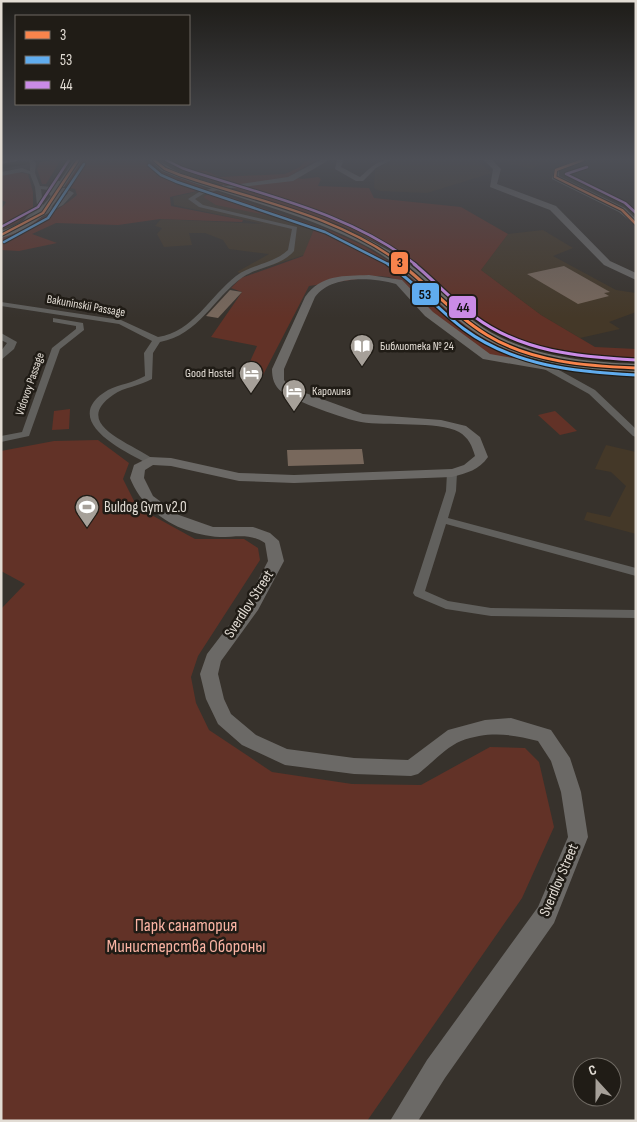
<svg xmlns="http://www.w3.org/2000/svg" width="637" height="1122" viewBox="0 0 637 1122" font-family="'Sofia Sans Condensed',sans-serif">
<rect width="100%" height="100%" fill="#37322c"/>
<g fill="#443828">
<path d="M391,160H476L492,173L427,193L380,191L374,188L375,170Z"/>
<path d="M492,160H551L532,169Z"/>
<path d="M196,192L207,194L203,197L221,205L298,221L314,229L304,255L245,274L237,272L269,254L229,249L223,240L205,233H189L192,245L164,247L157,234L162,228L155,226L161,219L263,224L174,205L173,197Z"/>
<path d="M543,230L573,248L553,256L616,290L636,293V312L609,322L620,329L580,338L541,315L481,270L508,234Z"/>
<path d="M606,445L636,452V534L584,520L587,512L610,517L626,486L611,472L595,469Z"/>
</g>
<g fill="#623227">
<path d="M41,160H61L46,184H42L37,169Z"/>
<path d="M81,160H145C160,177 187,178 206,189L170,197L171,206L243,220L242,222L160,219L118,225L56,223L32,234L57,243L19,251L1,250V235C31,223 52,216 77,195L75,189L66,187L68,178Z"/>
<path d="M316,160L290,176L302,179L318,177L321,179L318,186L369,188L374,198L461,207L508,234L481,270L541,315L595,347L636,349V359L580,358L539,348L505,335L477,318L422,270L388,248L342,226L177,169L206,171L219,177L285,174L300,167L305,161Z"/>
<path d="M17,172L28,174L33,192V209L18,222L1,230V210L6,202L1,200V176Z"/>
<path d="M213,191L331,231L364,246L403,270L475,333L529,355L528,358L521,360L487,355L423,306L397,280L389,277L379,276L309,286L262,377H243L257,346L211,337L242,292L231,288L241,278L303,256L314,229L297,221L216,205L203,197Z"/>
<path d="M70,409L69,429L52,430L54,411Z"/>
<path d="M555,411L577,431L560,435L538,415Z"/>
<path d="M98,440L129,463L123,479L137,507L195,539H244L258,548L260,560L198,656L191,677L196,703L209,730L272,772L352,784L421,785L490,747L525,748L539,762L554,827L522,898L367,1121H1V609L25,584L1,571V451L54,441Z"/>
</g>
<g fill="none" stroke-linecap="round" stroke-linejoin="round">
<path fill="#212309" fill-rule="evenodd" d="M24,160H51L1,169V163Z"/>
</g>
<g fill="#78685c">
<path d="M564,266L610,292L604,293L609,296L578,304L527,274Z"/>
<path d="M230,290L242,292L218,318L206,316Z"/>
<path d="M362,449L364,464L288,466L287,450Z"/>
</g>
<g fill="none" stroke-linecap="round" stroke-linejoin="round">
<g fill="#61605d" fill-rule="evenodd">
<path d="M17,160V161L1,164V161Z"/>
<path d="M29,160H34L36,163L35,173L40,186L65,188L74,193L63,205L36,220L33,218L34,217L59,203L68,193L41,189L43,205L26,223L23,221L37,205L35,187L30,174L22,172L1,176V172L22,168L30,171V163Z"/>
<path d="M224,185L226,188L203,194L195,199L203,205L297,227L294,251C281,266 260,266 243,277C213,298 199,335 160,342L153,353L152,379C140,386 124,387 113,395C68,426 139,445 155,461L150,464L147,463C121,450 59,419 108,390C120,384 133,383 145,376L144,353L152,341L119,324L1,306V302L121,320L158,337C193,332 210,296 236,276C252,264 273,264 288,250L292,229L199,207L188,199L199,192Z"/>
<path d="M53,318L83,323L84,330L60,349L29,436L1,442V436L22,432L52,348L76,329V326L53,322Z"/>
<path d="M544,365H550L595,390L636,429V437L633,436L589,394L544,369Z"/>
<path d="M452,470L457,473L456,491L448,518L636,568V576L446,524L425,591L448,601L491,608L636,610V618L491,616L446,609L415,596L413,593L446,491L447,473Z"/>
</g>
<path fill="#61605d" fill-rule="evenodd" d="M1,333L17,342L14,349L1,360V351L7,343L1,340Z"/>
<g fill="#6b6966" fill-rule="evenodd">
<path d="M320,160H329L293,181L224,189L220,187L288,177Z"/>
<path d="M337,160H344L341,167L360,177C371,168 376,160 391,160L376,168L363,181H356L335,169Z"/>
<path d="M484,160H492L501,169L497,184L556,206L610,261L636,273V280L604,265L550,210L490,187L493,169Z"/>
<path d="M576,160H587L559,171V176L625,208L636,219V226L619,212L552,179L554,169Z"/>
<path d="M369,275L402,280L433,312L490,354L547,364L598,365L604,368L598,371L547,370L483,359L425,316L396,284C371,277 331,275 315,297L284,369V380L289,387L363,414L441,420L466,426L480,437L488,457C479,470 467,473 452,477L294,483L239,481L171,466L153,465L145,470L144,478L153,496L179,515L213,527H253L270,533L279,541L284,561L258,610L221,661L218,674L224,699L231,714L256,735L287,749L354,758L408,760L448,730L485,720L511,718L551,730L570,758L581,792L588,837L554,923L445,1078L418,1121H390L427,1060L538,907L568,837L561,792L551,761L538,741C512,734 488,731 461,741C446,747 431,764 418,774L411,776L354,774L285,765L242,745L218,724L206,699L200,674L207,654L246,603L268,561L265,543C250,533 237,537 220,537C182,535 144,514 130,478L134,465L150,457L171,458L239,473L294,475L452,469L464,465L475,456C472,446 469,438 459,432C438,421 386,426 361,422C344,419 295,401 282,392C274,386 272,378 272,369L305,297C321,274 344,276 369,275Z"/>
</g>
<g fill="#706f6a" fill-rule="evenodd">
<path d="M74,160H82L64,187H58L57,185Z"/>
<path d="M150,160C162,160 170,169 181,173C195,178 210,182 224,187C280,205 339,221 390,251C422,270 445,298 474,321C518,355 581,362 636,364V372C579,370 512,362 466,326C434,301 409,270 372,249C312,216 242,200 177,177L162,171Z"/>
<path d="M55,190L62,192C49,215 27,231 1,238V231C24,223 41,211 55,190Z"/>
</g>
<path stroke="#706f6a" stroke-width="9" d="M53,192L57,185"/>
<g stroke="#201c16" stroke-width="4.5">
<g id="bus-1-far1">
<path d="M154,160L165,169L180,175C254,200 340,216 403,265"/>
<path d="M583,160L556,170L555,177L622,210L636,224"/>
<path d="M1,235L43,213L78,160"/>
</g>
</g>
<g stroke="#201c16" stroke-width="5.5">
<path id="bus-1" d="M401,264C430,287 456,316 487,335C531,362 586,366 636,368"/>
</g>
<g stroke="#201c16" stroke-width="4.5">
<g id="bus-2-far1">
<path d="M149,165L161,175L177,182L325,232L390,265"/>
<path d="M4,242L48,218L84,164"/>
</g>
</g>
<g stroke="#201c16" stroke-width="5.5">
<path id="bus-2" d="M388,264C416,283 437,309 464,329C514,366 576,372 636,375"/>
</g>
<g stroke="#201c16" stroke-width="4.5">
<g id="bus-3-far1">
<path d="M166,160L182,168C261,195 349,212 416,265"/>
<path d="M587,167L566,174L625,203L636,213"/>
<path d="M1,227L38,207L69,160"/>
</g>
</g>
<g stroke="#201c16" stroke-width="5.5">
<path id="bus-3" d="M414,264C435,281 453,302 475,317C522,352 579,357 636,360"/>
</g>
<use href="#bus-1-far1" stroke="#f8844c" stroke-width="2.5"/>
<use href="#bus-1" stroke="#f8844c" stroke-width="3"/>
<use href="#bus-2-far1" stroke="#60acee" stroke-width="2.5"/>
<use href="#bus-2" stroke="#60acee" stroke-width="3"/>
<use href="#bus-3-far1" stroke="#ca8be6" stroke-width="2.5"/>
<use href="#bus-3" stroke="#ca8be6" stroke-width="3"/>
</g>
<linearGradient id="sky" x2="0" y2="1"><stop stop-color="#1e1c18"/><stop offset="0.5" stop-color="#4d4f56"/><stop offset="1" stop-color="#4d4f56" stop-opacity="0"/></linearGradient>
<rect width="637" height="318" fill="url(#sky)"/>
<defs>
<g id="library-pin" transform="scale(1.25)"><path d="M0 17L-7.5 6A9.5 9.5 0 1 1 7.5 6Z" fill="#a6a099" stroke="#201c16"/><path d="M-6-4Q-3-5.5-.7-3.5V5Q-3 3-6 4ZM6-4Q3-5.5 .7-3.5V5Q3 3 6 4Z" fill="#fff"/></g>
<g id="hotel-pin" transform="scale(1.25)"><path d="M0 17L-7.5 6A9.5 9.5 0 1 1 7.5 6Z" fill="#a6a099" stroke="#201c16"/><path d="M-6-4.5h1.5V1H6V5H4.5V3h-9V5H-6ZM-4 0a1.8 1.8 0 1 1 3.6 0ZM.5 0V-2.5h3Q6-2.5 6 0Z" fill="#fff"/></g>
<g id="stadium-pin" transform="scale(1.25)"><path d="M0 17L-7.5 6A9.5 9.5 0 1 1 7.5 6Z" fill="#a6a099" stroke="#201c16"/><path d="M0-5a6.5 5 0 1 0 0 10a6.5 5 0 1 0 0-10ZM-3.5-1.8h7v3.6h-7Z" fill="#fff"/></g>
</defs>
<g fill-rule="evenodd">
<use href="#library-pin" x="362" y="346"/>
<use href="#hotel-pin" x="251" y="373"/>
<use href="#hotel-pin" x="294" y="391"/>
<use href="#stadium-pin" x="87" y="507"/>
</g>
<g text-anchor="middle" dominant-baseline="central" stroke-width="5" stroke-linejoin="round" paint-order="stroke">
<g font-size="12" fill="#e2dcd4" stroke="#201c16">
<text transform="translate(86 306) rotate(10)">Bakuninskii Passage</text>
<text transform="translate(30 384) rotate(-71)">Vidovoy Passage</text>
</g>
<g font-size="12" fill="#e2dcd4" stroke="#201c16" text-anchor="start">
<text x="380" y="346">Библиотека № 24</text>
<text x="234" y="373" text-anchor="end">Good Hostel</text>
<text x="312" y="391">Каролина</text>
</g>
<g font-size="15" fill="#e2dcd4" stroke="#201c16" text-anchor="start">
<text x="104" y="507">Buldog Gym v2.0</text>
</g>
<g font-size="15" fill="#e2dcd4" stroke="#201c16">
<text transform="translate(249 604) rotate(-57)">Sverdlov Street</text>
<text transform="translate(559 880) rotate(-67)">Sverdlov Street</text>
</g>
<g font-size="18" fill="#f9b3a3" stroke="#201c16">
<text x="186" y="925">Парк санатория<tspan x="186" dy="21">Министерства Обороны</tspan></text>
</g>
</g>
<g stroke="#201c16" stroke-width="2">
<rect x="390" y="251" width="19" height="24" rx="5" fill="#f8844c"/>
<rect x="411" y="282" width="29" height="24" rx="5" fill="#60acee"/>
<rect x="448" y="295" width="29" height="24" rx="5" fill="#ca8be6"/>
</g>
<g font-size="14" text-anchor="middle" font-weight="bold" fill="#111">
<text x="400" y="267">3</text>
<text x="425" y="299">53</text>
<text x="463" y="312">44</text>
</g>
<rect width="637" height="1122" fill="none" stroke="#e2dcd4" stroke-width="5"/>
<rect x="15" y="15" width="175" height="90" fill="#201c16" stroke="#6e6962"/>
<rect x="25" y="31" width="25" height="8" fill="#f8844c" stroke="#6e6962"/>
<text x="60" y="40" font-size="15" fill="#e2dcd4">3</text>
<rect x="25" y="56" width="25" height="8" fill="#60acee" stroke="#6e6962"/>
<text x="60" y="65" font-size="15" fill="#e2dcd4">53</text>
<rect x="25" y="81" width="25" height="8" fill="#ca8be6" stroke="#6e6962"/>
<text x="60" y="90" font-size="15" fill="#e2dcd4">44</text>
<g transform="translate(597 1082) rotate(339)"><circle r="24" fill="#201c16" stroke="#6e6962"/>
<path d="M0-4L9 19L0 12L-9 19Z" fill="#a6a099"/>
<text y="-8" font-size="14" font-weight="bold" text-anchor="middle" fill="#e2dcd4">С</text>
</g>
</svg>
